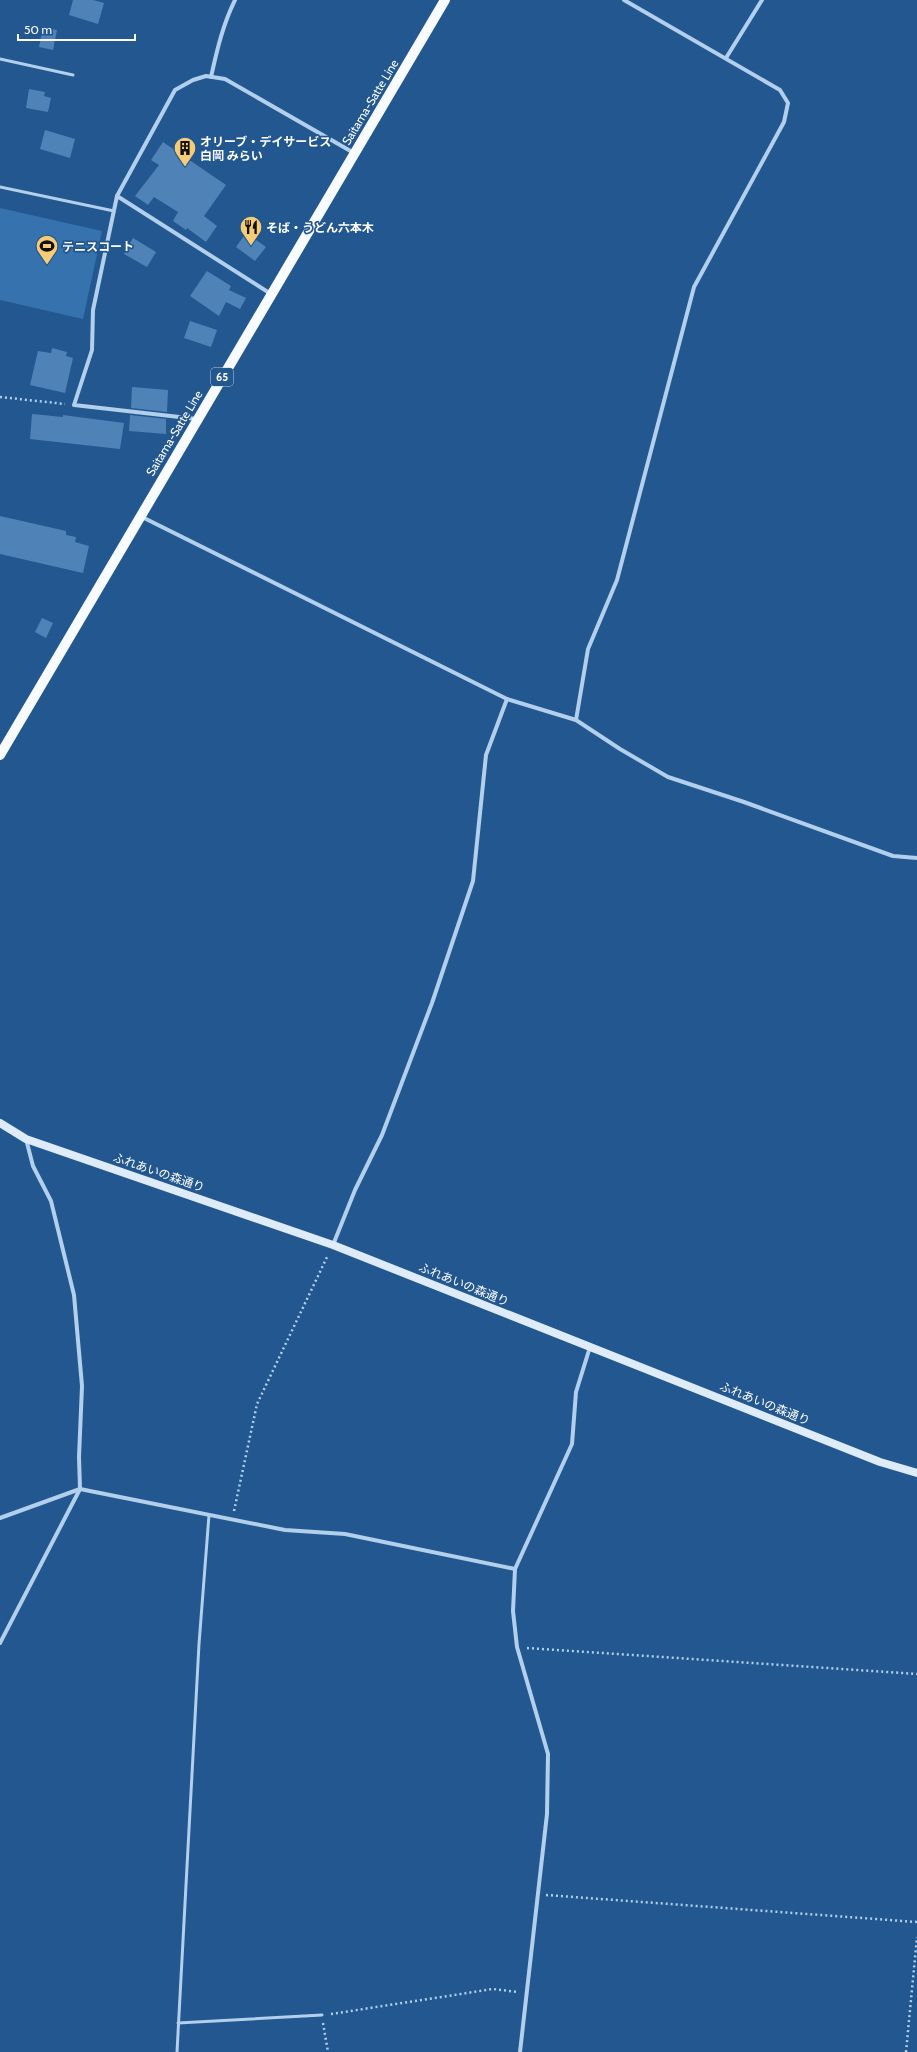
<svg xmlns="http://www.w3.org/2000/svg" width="917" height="2052" viewBox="0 0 917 2052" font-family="Cabin,'Noto Sans JP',sans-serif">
<rect width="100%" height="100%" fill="#225790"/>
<path fill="#3672ad" d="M0,208L102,231L83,319L0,300Z"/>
<g fill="#4f83b8">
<path d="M73,0H93L104,3L98,24L69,15Z"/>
<path d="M43,27L57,30L53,50L39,47Z"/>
<path d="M29,89L45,92L44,96L51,98L48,112L26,108Z"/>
<path d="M45,130L75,139L70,158L40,149Z"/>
<path d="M163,142L226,185L204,216L217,226L206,242L187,228L186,230L173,221L178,212L154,197L148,205L135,196L159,165L151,160Z"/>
<path d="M246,233L266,247L255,261L236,247Z"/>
<path d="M133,238L156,252L147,267L124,254Z"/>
<path d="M207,271L231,286L229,290L246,298L240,309L226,302L219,316L190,296Z"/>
<path d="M190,321L217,330L211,347L184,338Z"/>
<path d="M52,348L67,352L66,356L73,358L65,393L30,385L38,351L51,353Z"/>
<path d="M132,387L168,390L167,412L131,408Z"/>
<path d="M32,414L63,417V415L124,423L120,449L30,439Z"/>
<path d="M130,415L166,419V434L129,431Z"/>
<path d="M0,516L66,531V535L76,537L75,542L89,546L83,573L0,554Z"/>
<path d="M42,618L53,623L46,638L35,632Z"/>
</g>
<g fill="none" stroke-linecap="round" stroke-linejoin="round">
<g stroke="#b2cfec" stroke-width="2.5" stroke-dasharray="2 3" stroke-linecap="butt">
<path d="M0,397L65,404"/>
<path d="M234,1511L257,1404L328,1255"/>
<path d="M527,1648L917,1674"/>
<path d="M546,1895L917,1922"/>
<path d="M331,2014L493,1989L518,1992"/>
<path d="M323,2023L328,2052"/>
<path d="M906,2052L917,1937"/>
</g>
<g stroke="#b2cfec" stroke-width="3">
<path d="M0,59L73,75"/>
<path d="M0,187L114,211"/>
<path d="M178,2023L322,2015"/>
<path d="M177,2052L199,1644L209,1515"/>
</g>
<g stroke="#b2cfec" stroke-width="4">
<path d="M726,58L762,0"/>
<path d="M211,77C217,50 223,24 235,0"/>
<path d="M117,196L271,294"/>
<path d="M197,419L74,405L92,350L93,310L117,196L175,90L193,80L206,76L225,79L354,153"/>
<path d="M140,516L507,699L576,720L620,749L668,777L744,802L893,856L917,858"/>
<path d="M576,720L588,649L617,580L694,287L784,122L788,103L780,90L624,0"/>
<path d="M333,1245L355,1190L382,1135L432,1003L473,881L486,755L507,699"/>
<path d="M0,1518L80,1489L285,1530L345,1534L515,1569"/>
<path d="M0,1643L80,1489L79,1457L82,1386L74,1295L51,1201L33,1166L26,1139"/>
<path d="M520,2052L547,1814L548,1754L517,1647L513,1611L515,1569L572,1444L576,1392L590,1347"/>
</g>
<path stroke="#deebf9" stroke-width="8" d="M0,1123L26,1139L333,1245L880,1462L917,1473"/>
<path stroke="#f8fbff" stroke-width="10" d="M0,755L445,0"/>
</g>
<defs>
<g id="building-pin" transform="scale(1.15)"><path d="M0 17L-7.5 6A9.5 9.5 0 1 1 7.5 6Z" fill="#f8cc74" stroke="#225790"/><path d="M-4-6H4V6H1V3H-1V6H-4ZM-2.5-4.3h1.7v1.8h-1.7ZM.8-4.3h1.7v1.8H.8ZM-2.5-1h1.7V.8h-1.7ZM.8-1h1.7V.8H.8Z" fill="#111"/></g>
<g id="restaurant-pin" transform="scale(1.15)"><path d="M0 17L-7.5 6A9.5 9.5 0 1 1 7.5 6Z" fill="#f8cc74" stroke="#225790"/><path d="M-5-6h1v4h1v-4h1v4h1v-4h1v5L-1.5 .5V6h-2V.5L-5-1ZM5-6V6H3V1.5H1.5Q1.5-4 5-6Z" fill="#111"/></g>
<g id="stadium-pin" transform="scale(1.15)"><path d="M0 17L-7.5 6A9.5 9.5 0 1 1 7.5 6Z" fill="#f8cc74" stroke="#225790"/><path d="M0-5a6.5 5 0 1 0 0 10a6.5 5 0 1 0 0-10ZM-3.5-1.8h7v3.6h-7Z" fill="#111"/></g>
</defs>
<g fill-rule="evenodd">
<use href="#building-pin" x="185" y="148"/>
<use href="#restaurant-pin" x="251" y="227"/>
<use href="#stadium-pin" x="47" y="246"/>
</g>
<g text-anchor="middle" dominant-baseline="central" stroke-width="3.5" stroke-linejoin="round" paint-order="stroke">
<rect fill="#225790" stroke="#bdcdde" stroke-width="1" x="211" y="368" width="22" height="18" rx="3"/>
<g font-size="11" font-weight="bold" fill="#fff">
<text x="222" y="377">65</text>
</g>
<g font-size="12" fill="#fff" stroke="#225790">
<text transform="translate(370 102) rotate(-59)">Saitama-Satte Line</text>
<text transform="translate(174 433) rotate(-59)">Saitama-Satte Line</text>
<text transform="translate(159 1172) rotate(19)">ふれあいの森通り</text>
<text transform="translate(464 1284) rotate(22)">ふれあいの森通り</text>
<text transform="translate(765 1403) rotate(22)">ふれあいの森通り</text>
</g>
<g font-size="12" font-weight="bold" fill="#fff" stroke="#225790" text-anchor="start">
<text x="200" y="141">オリーブ・デイサービス<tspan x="200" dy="14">白岡 みらい</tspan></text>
<text x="266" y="227">そば・うどん六本木</text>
<text x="62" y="246">テニスコート</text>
</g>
</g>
<path d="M18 34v6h117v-6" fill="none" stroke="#ffffff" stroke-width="2"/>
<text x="24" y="34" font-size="12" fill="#ffffff" stroke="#225790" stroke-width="3" paint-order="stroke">50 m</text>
</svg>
